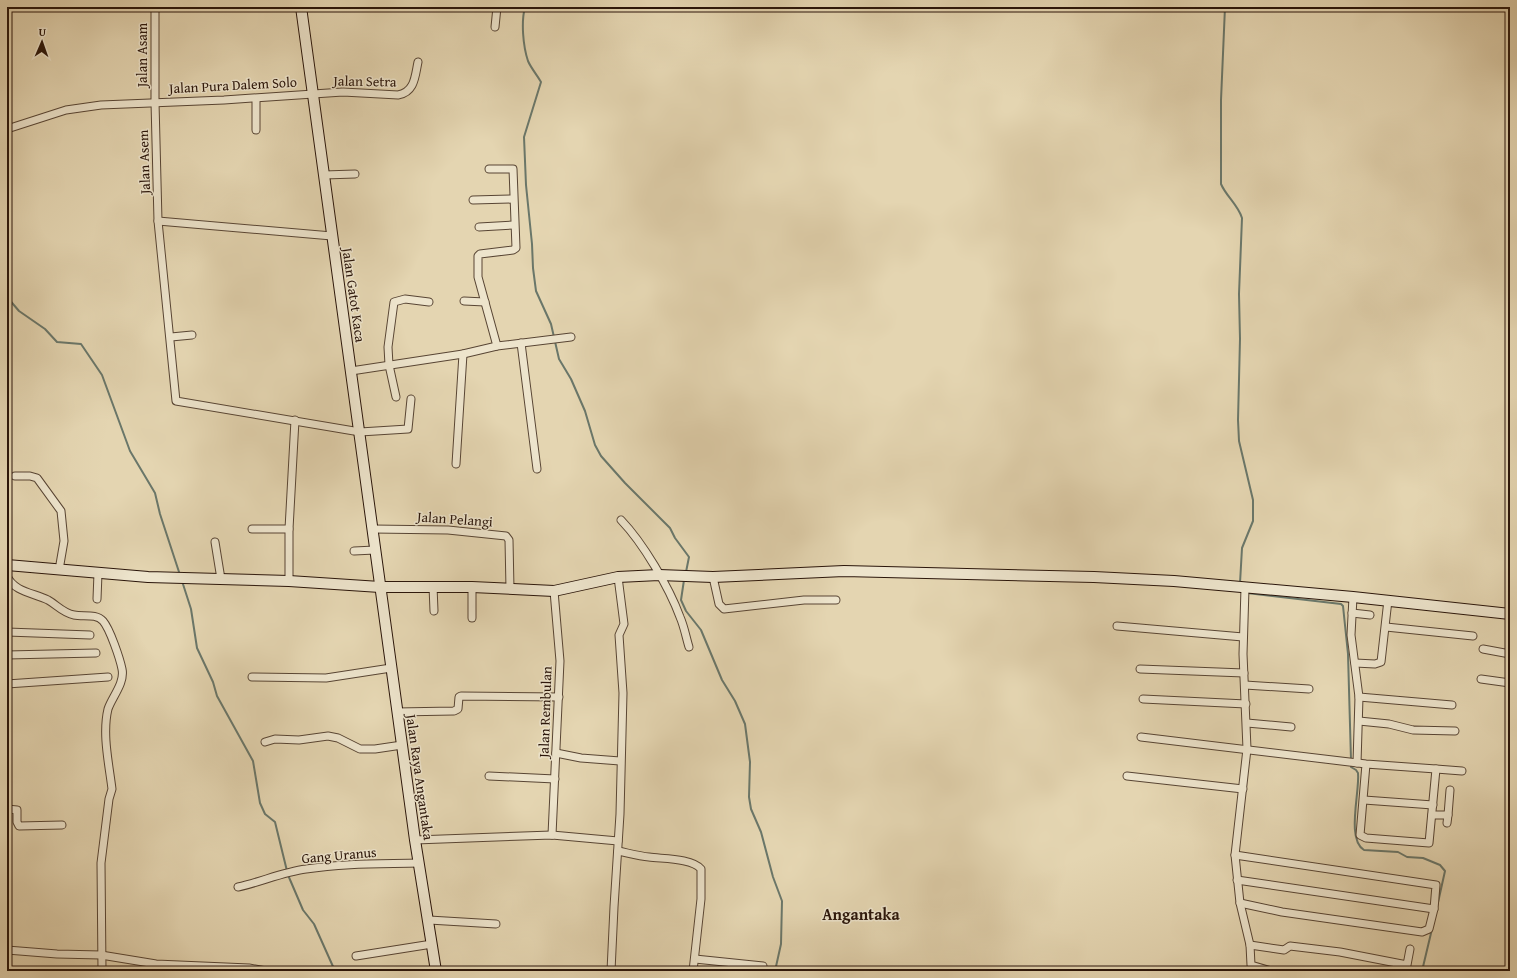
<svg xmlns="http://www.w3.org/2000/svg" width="1517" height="978" viewBox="0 0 1517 978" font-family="'Gentium Book Plus',serif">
<rect width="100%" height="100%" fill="#e4d5b1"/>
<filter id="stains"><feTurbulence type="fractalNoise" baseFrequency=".005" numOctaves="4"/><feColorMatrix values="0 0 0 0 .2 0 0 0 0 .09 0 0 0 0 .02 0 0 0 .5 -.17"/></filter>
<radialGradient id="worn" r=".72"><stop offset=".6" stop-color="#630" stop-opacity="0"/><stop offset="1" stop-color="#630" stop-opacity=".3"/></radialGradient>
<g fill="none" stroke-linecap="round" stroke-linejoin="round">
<g stroke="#6a776a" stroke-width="2">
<path d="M525,7C521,22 523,46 528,61C531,68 537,75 541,82L524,137L526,185L532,244L533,268L536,291L551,324L559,359L571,379L585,411L595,445L601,456L625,483L670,528L675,538L689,557L686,572"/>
<path d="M1225,7L1221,100V184C1226,196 1238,205 1242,218L1239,294L1240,339L1238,420L1239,441L1253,500V521L1242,548L1240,583"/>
<path d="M7,297L19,311L45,329L57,342L81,344L102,375L130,451L155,493L160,514L180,575"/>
<path d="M684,580L681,600L686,611L701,630L722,680L735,701L745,724L750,762L749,797L751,809L761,832L773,877L782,901L781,944L775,971"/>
<path d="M182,581L191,609L197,648L213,682L217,696L253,761L260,803L265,814L275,822L287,871"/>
<path d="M1247,593L1341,604L1343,606L1348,654L1351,760"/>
<path d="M1351,764V767L1356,770L1358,773C1360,792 1346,839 1364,850L1398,852L1407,857L1423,858L1440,865L1445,871L1437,907"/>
<path d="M288,875L303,910L314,924L335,971"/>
<path d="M1422,971L1432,929"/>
</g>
<g stroke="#584534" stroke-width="9">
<g id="street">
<path d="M155,7V102L158,221L176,401L360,432L408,429L411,399"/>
<path d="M495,27L497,7"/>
<path d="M7,129L66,110L101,105L224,100L343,92L398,95C415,92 415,76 418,62"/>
<path d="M256,130V99"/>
<path d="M489,169H513L516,248L513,250L480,254L478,256V277L497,346"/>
<path d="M324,175L355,174"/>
<path d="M473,200L513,199"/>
<path d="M158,221L332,236"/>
<path d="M479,227L514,225"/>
<path d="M464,301L485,302"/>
<path d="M171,337L192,335"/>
<path d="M521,343L537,469"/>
<path d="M351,371L463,354L497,346L571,337"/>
<path d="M396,397L389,365L388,347L394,302L405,299L429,302"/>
<path d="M456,464L463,354"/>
<path d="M15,476H30L37,478L61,511L64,541L59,570"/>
<path d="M621,520C643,543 669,587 680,617C684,626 686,637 689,647"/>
<path d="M252,529H289"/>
<path d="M373,529L448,530L506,536L509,540L510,589"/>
<path d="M215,542L221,579"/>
<path d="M354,551L375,550"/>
<path d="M7,576C14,592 34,593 48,600C57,605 63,613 74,615C83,617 96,613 103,621C110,629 120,659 122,669C125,683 112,697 108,709C102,734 109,764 112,789L109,799L101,863L102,971"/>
<path d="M713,577L719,604L724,609L804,600H836"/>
<path d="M289,581V529L295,420"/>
<path d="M433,586L434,611"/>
<path d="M1245,588L1243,654L1247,749L1235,855L1240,903L1250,945L1251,965L1271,971"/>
<path d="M1353,597L1351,635L1359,697L1357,763"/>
<path d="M97,599L98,573"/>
<path d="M1352,613L1370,615"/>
<path d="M472,618V587"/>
<path d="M1117,626L1243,637"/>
<path d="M1386,627L1473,636"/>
<path d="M7,632L90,635"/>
<path d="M1483,649L1510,654"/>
<path d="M7,655L96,653"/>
<path d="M1355,663L1375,664L1381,662L1388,600"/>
<path d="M1140,669L1244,673"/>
<path d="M252,677L326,678L391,668"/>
<path d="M1481,679L1510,683"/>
<path d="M7,684L108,677"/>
<path d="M1245,685L1309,689"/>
<path d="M1359,697L1452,705"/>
<path d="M1143,699L1246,704"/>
<path d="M397,712L454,711L458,709L459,697L461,696L559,697"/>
<path d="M1359,721L1389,724L1413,730L1455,731"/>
<path d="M1247,723L1291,727"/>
<path d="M1141,737L1366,764L1436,769L1429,843L1366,838L1360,835L1366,764"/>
<path d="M265,742L275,739L299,740L328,736L338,738L360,749H375L402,745"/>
<path d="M556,753L581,758L620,761"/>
<path d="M1436,769L1462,771"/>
<path d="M489,776L555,779"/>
<path d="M1127,776L1243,789"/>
<path d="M1364,800L1433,805"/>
<path d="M7,809L17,810V822L19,826L62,825"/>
<path d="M1432,815H1448L1447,823"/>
<path d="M1448,815L1450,790"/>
<path d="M552,835L560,661L554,591"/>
<path d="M415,840L552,835L618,841"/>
<path d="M618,851C628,853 639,856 649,857C662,859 692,858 701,869V899L693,971"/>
<path d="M1235,855L1436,885L1434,909L1429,929L1422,932L1282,912L1240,903"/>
<path d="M1237,880L1434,909"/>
<path d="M238,887C261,882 283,872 306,869C344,863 381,864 419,863"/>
<path d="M429,920L496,924"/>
<path d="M1250,945L1284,950L1290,946L1340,952L1407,965L1410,949"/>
<path d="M7,950L57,954L101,955L156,964L249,968L266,971"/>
<path d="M356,956L432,944"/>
<path d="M695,959L763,966"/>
<path d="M611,971L614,907L620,814L623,693L619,635L624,624L618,577"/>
</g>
</g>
<g stroke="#2a150a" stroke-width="12">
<g id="secondary">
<path d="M301,7L415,840L436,971"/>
<path d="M7,565L148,577L289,581L380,587H472L554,591L618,577L659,575L713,577L844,571L1094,577L1174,581L1353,597L1510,614"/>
</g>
</g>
<use href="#street" stroke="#ede4cc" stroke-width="7"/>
<use href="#secondary" stroke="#ede4cc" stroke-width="10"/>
</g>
<g text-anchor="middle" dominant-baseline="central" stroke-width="3" stroke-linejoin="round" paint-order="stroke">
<g font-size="14" fill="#2a150a" stroke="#ede4cc">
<text transform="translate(142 55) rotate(-90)">Jalan Asam</text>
<text transform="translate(365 81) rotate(1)">Jalan Setra</text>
<text transform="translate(233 85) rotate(-3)">Jalan Pura Dalem Solo</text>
<text transform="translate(144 162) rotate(-92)">Jalan Asem</text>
<text transform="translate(354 295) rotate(82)">Jalan Gatot Kaca</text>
<text transform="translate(455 519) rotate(4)">Jalan Pelangi</text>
<text transform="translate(545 712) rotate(-88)">Jalan Rembulan</text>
<text transform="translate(420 777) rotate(82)">Jalan Raya Angantaka</text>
<text transform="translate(339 855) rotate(-5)">Gang Uranus</text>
</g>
<g font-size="16" font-weight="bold" fill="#2a150a" stroke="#ede4cc">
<text x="861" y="914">Angantaka</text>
</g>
</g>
<rect width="1517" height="978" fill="none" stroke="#e4d5b1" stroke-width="24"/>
<rect x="8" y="8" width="1501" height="962" fill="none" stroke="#2a150a" stroke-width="2"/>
<rect x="12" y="12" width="1493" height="954" fill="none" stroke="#2a150a"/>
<g transform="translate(42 42) rotate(2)" stroke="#ede4cc" stroke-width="3" paint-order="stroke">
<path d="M0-3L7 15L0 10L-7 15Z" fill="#2a150a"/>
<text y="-6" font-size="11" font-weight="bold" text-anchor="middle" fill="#2a150a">U</text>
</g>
<rect width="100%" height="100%" filter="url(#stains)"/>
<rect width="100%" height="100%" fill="url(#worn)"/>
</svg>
